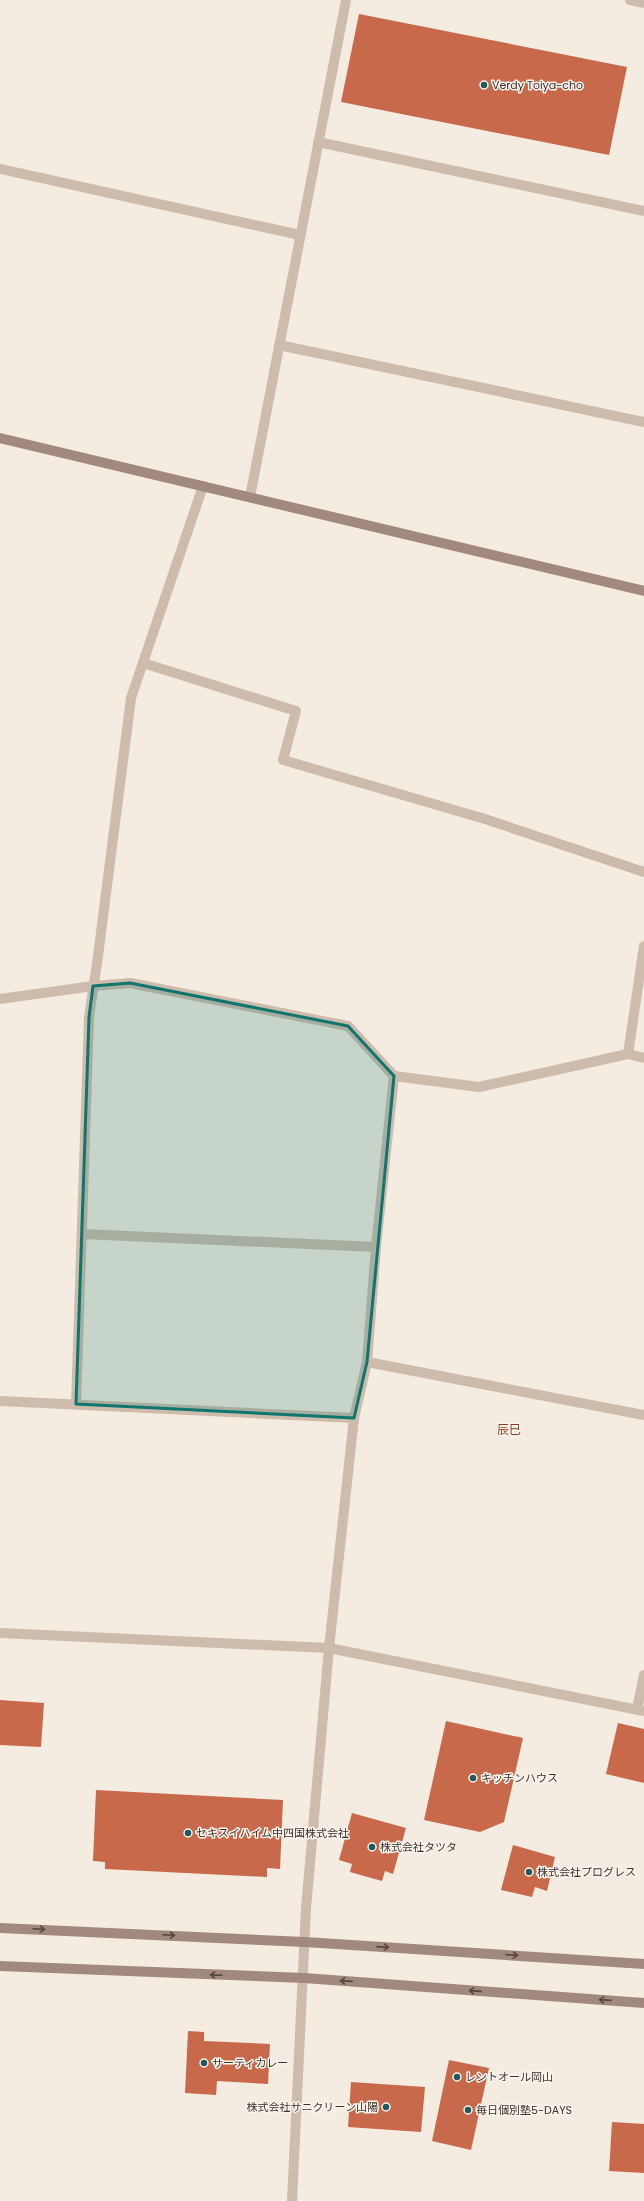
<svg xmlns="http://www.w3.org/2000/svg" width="644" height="2201" viewBox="0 0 644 2201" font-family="Poppins,'Noto Sans JP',sans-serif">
<rect width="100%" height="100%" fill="#f4ebe1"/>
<g fill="#c8694b">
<path d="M359,14L627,67L609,155L341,102Z"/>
<path d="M0,1700L44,1703L41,1747L0,1745Z"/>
<path d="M446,1721L523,1738L504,1822L480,1832L424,1820Z"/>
<path d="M618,1723L644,1729V1783L606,1774Z"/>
<path d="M96,1790L283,1800L280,1869L267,1868V1877L105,1869V1862L93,1861Z"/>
<path d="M352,1813L406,1828L393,1874L385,1871L382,1881L350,1872L352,1864L339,1860Z"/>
<path d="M513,1845L555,1857L547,1891L535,1887L532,1897L501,1890Z"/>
<path d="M188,2031L204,2032V2041L270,2044L268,2084L217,2081L216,2095L185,2093Z"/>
<path d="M449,2060L489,2068L471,2150L432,2141Z"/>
<path d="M351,2082L425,2087L421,2132L348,2127Z"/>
<path d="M612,2122L644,2124V2173L609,2171Z"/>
</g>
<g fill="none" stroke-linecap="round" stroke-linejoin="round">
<path stroke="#cdbbac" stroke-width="10" d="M637,1709L644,1675"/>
<g stroke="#cdbbac" stroke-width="10">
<path d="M630,0L644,3"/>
<path d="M318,142L644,211"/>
<path d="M0,169L300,235"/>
<path d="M279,345L644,422"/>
<path d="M250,497L346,0"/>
<path d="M143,663L296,711L283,760L485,819L644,872"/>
<path d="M0,999L93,986L130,983L348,1026L394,1076L479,1087L628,1054L644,1058"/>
<path d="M628,1054L644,946"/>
<path d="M82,1234L376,1247"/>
<path d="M367,1362L644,1415"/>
<path d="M0,1401L354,1418"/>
<path d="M76,1404L89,1017L98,956L131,698L203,486"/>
<path d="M0,1633L329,1648L644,1711"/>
<path d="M292,2201L306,1908L329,1648L354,1418L367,1362L376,1247L394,1076"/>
</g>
<g stroke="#a18a7d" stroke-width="10">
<path d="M0,438L644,591"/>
<path d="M0,1928L305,1942L644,1964"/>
<path d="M0,1966L304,1978L644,2003"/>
</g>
</g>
<defs><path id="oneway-shaft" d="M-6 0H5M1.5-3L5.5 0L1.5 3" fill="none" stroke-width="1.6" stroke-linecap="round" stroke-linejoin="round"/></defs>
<g stroke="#544640">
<use href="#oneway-shaft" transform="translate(39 1929) rotate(3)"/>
<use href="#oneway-shaft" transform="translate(169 1935) rotate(3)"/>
<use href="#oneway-shaft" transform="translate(383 1947) rotate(4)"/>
<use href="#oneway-shaft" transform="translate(512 1955) rotate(4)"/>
<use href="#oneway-shaft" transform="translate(216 1975) rotate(-178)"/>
<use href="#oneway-shaft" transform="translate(346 1981) rotate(-176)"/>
<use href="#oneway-shaft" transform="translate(475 1991) rotate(-176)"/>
<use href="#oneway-shaft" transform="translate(605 2000) rotate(-176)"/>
</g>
<path fill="#0f766e" fill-opacity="0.2" stroke="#0f766e" stroke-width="3" stroke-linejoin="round" d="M130,983L348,1026L394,1076L367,1362L354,1418L76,1404L89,1017L93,986Z"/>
<g fill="#1f5a5e" stroke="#fbf5ee" stroke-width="1.5">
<circle cx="484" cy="85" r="4"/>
<circle cx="473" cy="1778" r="4"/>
<circle cx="188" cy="1833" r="4"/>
<circle cx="372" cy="1847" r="4"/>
<circle cx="529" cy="1872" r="4"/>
<circle cx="204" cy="2063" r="4"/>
<circle cx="457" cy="2077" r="4"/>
<circle cx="386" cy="2107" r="4"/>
<circle cx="468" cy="2110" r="4"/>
</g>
<g text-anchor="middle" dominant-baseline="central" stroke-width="3" stroke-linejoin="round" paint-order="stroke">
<g font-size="11" fill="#3b302b" stroke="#fbf5ee" text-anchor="start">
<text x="492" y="85">Verdy Toiya-cho</text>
<text x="481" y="1778">キッチンハウス</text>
<text x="196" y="1833">セキスイハイム中四国株式会社</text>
<text x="380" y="1847">株式会社タツタ</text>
<text x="537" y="1872">株式会社プログレス</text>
<text x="212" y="2063">サーティカレー</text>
<text x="465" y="2077">レントオール岡山</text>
<text x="378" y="2107" text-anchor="end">株式会社サニクリーン山陽</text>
<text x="476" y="2110">毎日個別塾5-DAYS</text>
</g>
<g font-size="12" fill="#8c3b22" stroke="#fbf5ee">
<text x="509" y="1429">辰巳</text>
</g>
</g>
</svg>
